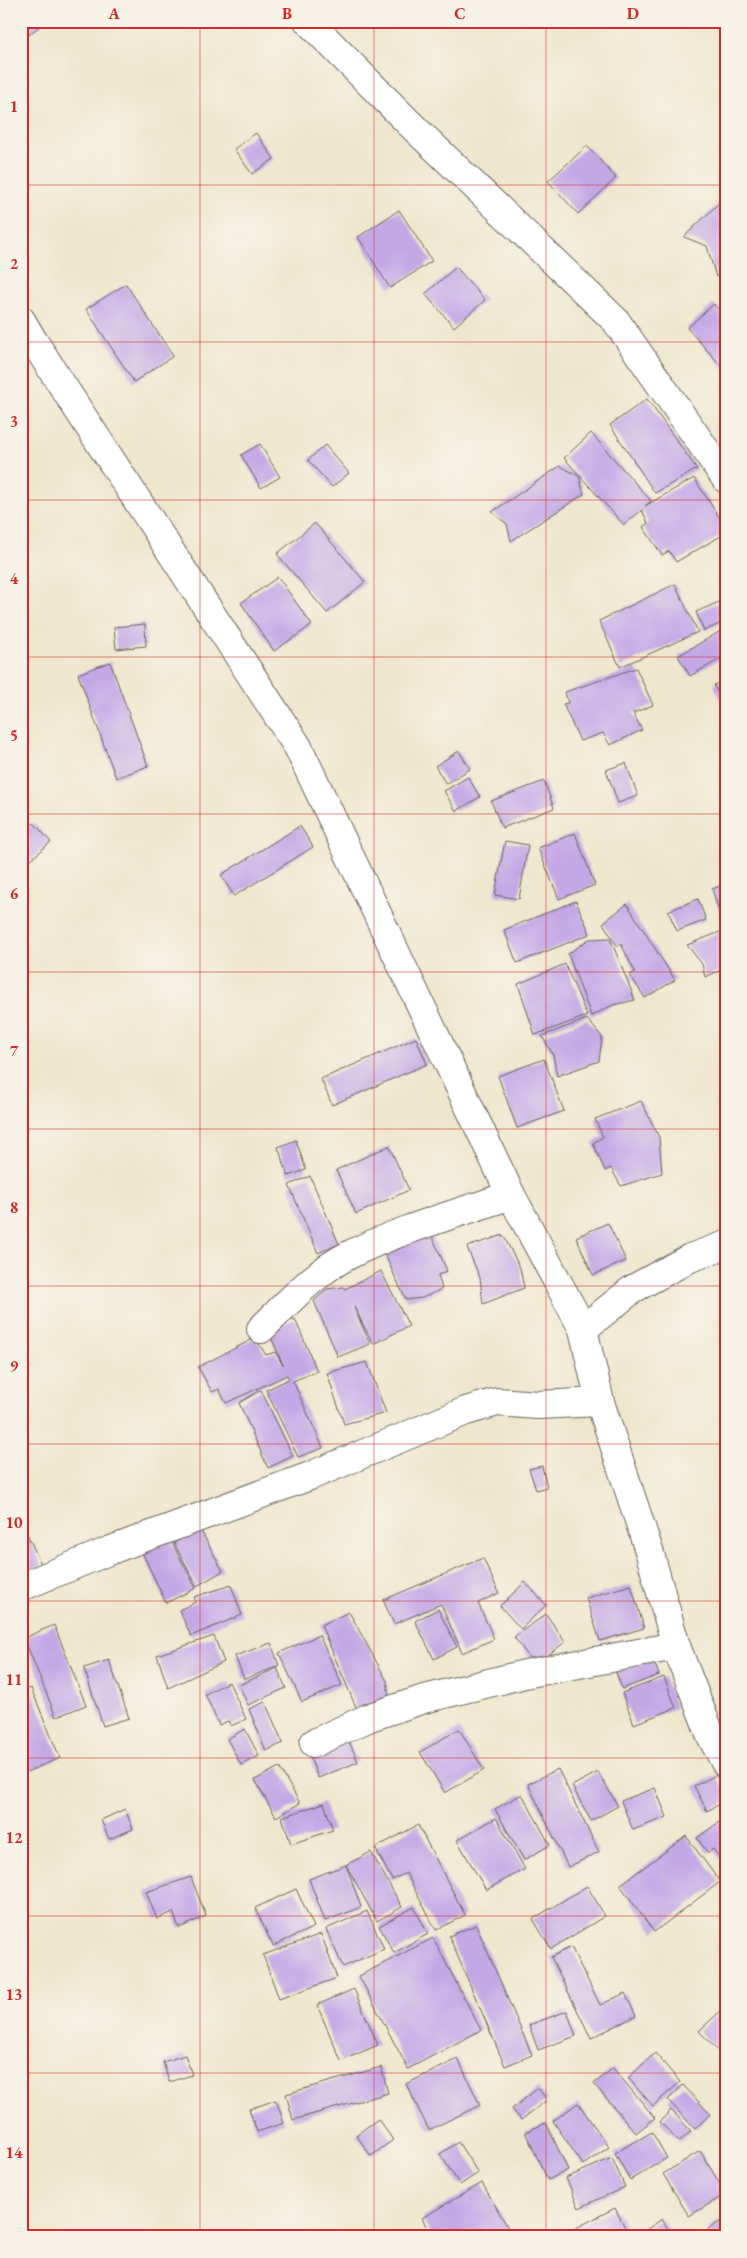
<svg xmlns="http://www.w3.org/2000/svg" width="747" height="2258" viewBox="0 0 747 2258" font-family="'EB Garamond',serif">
<rect width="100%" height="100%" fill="#f7f3e8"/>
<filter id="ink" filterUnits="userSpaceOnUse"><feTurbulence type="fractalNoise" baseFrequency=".02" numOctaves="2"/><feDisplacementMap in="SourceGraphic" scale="10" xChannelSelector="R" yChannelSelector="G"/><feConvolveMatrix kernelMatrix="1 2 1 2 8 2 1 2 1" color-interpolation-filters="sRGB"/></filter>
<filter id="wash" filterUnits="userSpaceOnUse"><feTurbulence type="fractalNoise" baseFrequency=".0096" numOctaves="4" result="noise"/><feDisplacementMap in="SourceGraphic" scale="20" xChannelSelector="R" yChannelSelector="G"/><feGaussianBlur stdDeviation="1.12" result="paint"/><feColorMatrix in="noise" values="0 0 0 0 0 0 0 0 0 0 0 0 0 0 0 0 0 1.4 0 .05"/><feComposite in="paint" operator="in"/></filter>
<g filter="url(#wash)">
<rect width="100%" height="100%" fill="#efe7cd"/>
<g id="blocks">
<g fill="#c4a8e6">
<path d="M21,21H46L26,37L21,30Z"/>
<path d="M256,133L274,159L252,174L234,149Z"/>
<path d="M587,146L616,178L578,214L548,181Z"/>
<path d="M726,196V270L716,277L707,246L684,237Z"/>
<path d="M399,210L432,261L390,288L358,237Z"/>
<path d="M456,267L485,300L454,327L425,294Z"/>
<path d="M126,284L173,356L134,382L86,309Z"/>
<path d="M714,304L726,318L725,370L687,328Z"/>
<path d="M647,399L697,469L655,493L610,425Z"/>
<path d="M591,433L651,501L645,506L694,478L726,528V533L676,562L669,551L662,555L643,527L648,523L642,510L624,525L564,458Z"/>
<path d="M260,444L280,477L261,488L241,455Z"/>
<path d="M325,445L349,473L332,487L308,460Z"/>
<path d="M560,466L579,476L584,494L511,541L507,524L492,512Z"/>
<path d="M315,523L365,582L327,613L277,554Z"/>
<path d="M278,577L312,625L274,651L241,603Z"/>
<path d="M675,584L698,632L620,667L599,621Z"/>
<path d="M726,599V621L704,631L696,612Z"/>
<path d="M145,624L146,646L116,649L114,627Z"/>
<path d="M726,628V656L690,676L678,656Z"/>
<path d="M110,662L148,766L116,778L78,674Z"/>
<path d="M636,668L653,705L633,713L642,730L610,745L603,733L580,741L563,704L568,703L565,692Z"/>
<path d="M726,679V711L714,685Z"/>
<path d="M459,751L470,769L446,784L435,766Z"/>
<path d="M626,763L638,796L618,803L606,770Z"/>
<path d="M468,777L480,797L456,811L444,791Z"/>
<path d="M544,781L554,808L502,828L491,801Z"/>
<path d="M34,823L51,842L21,868V834Z"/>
<path d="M300,826L313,847L234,896L221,875Z"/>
<path d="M575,833L595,885L559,899L538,848Z"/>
<path d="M505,841L528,845L519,899L495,895Z"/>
<path d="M726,884V968L705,977L702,964L687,945L725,930L712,889Z"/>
<path d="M698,899L706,920L677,931L668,911Z"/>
<path d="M576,901L590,934L517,963L504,930Z"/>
<path d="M627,904L675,980L645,998L630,975L635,972L621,944L617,946L603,923Z"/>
<path d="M610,938L635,1000L613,1005L591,1016L568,954L589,939Z"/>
<path d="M565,964L587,1016L535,1035L518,984Z"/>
<path d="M587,1019L602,1037L599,1061L557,1076L553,1055L542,1036Z"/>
<path d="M416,1038L427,1064L332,1105L321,1079Z"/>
<path d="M544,1059L564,1111L517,1128L498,1076Z"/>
<path d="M641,1101L659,1137L662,1173L621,1186L611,1168L605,1171L593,1143L603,1137L595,1119Z"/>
<path d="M296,1140L306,1170L288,1176L278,1147Z"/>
<path d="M389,1146L409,1190L356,1214L336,1170Z"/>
<path d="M310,1176L339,1244L318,1253L289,1185Z"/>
<path d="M608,1223L626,1261L593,1275L576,1237Z"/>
<path d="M431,1233L447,1271L438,1275L442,1289L422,1298L406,1300L384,1253Z"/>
<path d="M503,1235L520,1268L524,1288L483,1304L480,1278L467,1247Z"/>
<path d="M381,1271L409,1326L373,1344L354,1307L370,1344L338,1357L314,1301L327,1289L344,1287L345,1289Z"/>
<path d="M295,1319L317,1371L293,1381L323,1448L298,1457L266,1390L289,1379L287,1375L226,1403L219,1389L212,1392L198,1367L255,1338L266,1355L275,1352L283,1365L268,1330Z"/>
<path d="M367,1362L386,1413L344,1424L327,1373Z"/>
<path d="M261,1390L293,1456L268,1468L239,1403Z"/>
<path d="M542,1466L547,1487L536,1490L529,1469Z"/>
<path d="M21,1521L42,1566L21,1575Z"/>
<path d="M200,1529L223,1571L197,1586L174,1543Z"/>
<path d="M170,1539L196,1588L166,1603L142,1552Z"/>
<path d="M483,1558L499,1593L478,1603L494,1639L462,1653L441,1604L394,1624L383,1600Z"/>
<path d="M525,1582L546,1605L521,1629L500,1606Z"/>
<path d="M231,1585L242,1615L191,1636L179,1610L196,1602L194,1597Z"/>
<path d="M631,1585L644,1628L600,1641L586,1598Z"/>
<path d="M438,1609L457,1647L434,1659L415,1621Z"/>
<path d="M349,1612L387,1681L389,1701L384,1705L380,1699L358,1712L321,1625Z"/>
<path d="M546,1614L565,1642L535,1665L514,1637Z"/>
<path d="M54,1625L86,1705L56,1717L24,1638Z"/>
<path d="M319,1635L342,1685L302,1702L279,1653Z"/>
<path d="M214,1636L224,1662L168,1688L157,1655Z"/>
<path d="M271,1643L279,1666L244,1679L235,1656Z"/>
<path d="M653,1659L659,1675L622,1689L616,1672Z"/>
<path d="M109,1660L129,1718L103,1726L84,1668Z"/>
<path d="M277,1668L286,1688L248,1705L239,1685Z"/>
<path d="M664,1677L676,1708L634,1724L622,1693Z"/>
<path d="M229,1682L246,1719L231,1726L228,1721L219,1725L205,1694Z"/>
<path d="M31,1688L60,1758L24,1773L21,1766V1692Z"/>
<path d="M265,1702L283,1743L266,1751L249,1709Z"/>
<path d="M245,1729L259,1756L241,1765L227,1739Z"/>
<path d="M459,1729L484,1770L445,1793L420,1752Z"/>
<path d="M346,1734L358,1762L318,1778L307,1750Z"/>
<path d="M279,1767L300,1803L276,1817L255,1780Z"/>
<path d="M558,1769L599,1852L568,1867L528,1784Z"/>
<path d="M598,1772L618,1806L591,1821L572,1786Z"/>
<path d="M716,1775L726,1793V1801L707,1811L694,1786Z"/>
<path d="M655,1788L667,1817L633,1830L621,1801Z"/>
<path d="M522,1794L550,1845L524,1860L495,1809Z"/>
<path d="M324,1803L333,1830L291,1844L282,1817Z"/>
<path d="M125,1809L133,1829L109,1839L101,1820Z"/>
<path d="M726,1817V1866L713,1849L708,1853L697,1838Z"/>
<path d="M496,1818L525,1869L486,1890L457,1840Z"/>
<path d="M418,1825L465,1915L436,1930L406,1873L392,1880L375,1848Z"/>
<path d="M686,1836L720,1882L654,1932L620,1885Z"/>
<path d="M371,1852L402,1907L377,1921L346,1865Z"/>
<path d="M346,1865L361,1907L325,1921L309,1879Z"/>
<path d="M191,1877L206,1916L179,1928L173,1912L157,1919L146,1892Z"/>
<path d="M587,1886L605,1916L551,1949L533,1919Z"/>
<path d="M296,1889L314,1927L273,1946L255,1908Z"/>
<path d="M414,1907L428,1934L394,1953L379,1926Z"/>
<path d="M367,1911L384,1949L343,1967L326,1929Z"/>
<path d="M476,1925L532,2055L505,2066L449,1936Z"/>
<path d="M321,1934L337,1978L279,1999L263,1955Z"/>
<path d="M433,1938L481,2030L408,2069L359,1976Z"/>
<path d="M571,1947L600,2005L625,1993L636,2016L591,2038L551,1957Z"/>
<path d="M354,1989L378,2045L341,2061L317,2005Z"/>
<path d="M726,2006V2059L699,2031Z"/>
<path d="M567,2011L576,2036L538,2050L529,2025Z"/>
<path d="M655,2053L680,2082L653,2106L628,2078Z"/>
<path d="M185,2055L192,2075L169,2082L163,2062Z"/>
<path d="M458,2059L480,2105L429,2130L406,2084Z"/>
<path d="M381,2067L388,2093L293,2120L286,2094Z"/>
<path d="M613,2068L655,2118L636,2133L594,2084Z"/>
<path d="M683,2085L710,2114L695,2129L668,2100Z"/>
<path d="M538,2088L547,2100L521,2120L512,2109Z"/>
<path d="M276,2100L284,2123L257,2132L249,2109Z"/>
<path d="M578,2103L609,2147L583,2165L553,2121Z"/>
<path d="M671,2110L691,2131L679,2142L660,2122Z"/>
<path d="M378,2119L393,2140L371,2156L356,2135Z"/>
<path d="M546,2123L568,2170L548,2180L525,2132Z"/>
<path d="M652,2132L667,2158L630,2180L615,2153Z"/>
<path d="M458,2142L478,2173L460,2185L440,2154Z"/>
<path d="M700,2151L726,2194L689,2216L663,2174Z"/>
<path d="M612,2158L625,2187L579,2208L566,2178Z"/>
<path d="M482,2183L510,2231L500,2237H448L445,2232L432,2237L422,2218Z"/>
<path d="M615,2208L630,2237H578L574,2229Z"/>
<path d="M726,2218V2237H713L708,2229Z"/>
<path d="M662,2219L673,2237H647L643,2232Z"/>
</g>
</g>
</g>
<g filter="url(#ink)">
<use href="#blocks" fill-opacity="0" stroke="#66635a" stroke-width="1"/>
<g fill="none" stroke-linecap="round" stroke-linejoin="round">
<g stroke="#66635a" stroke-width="30">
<g id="street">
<path d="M308,21L409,123L616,321L726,479"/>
<path d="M21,320L34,342L298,747L511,1195L583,1329L600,1402L650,1554L676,1646L711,1736L726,1764"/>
<path d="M261,1329C288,1303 315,1272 349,1255C398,1230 459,1213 511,1195"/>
<path d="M583,1329L633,1289L690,1258L726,1245"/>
<path d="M21,1587L111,1550L310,1476L466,1411L497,1402L538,1405L600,1402"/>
<path d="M314,1743L370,1717L424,1699L525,1674L676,1646"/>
</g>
</g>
<use href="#street" stroke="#fff" stroke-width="28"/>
</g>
</g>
<path fill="none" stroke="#d62828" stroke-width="1" stroke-opacity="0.55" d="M200,21V2237M374,21V2237M546,21V2237M21,185H726M21,342H726M21,500H726M21,657H726M21,814H726M21,972H726M21,1129H726M21,1286H726M21,1444H726M21,1601H726M21,1758H726M21,1916H726M21,2073H726"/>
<rect width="747" height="2258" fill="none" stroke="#f7f3e8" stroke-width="55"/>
<rect x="28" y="28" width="692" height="2202" fill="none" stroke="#d62828" stroke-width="2"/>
<g font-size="16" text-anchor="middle" font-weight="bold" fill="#d62828">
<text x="114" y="19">A</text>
<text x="287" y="19">B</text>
<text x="460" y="19">C</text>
<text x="633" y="19">D</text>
<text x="14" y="112">1</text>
<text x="14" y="269">2</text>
<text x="14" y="427">3</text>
<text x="14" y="584">4</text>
<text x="14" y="741">5</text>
<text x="14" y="899">6</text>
<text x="14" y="1056">7</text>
<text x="14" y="1213">8</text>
<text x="14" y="1371">9</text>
<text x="14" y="1528">10</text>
<text x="14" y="1685">11</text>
<text x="14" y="1843">12</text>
<text x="14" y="2000">13</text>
<text x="14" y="2158">14</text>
</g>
</svg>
